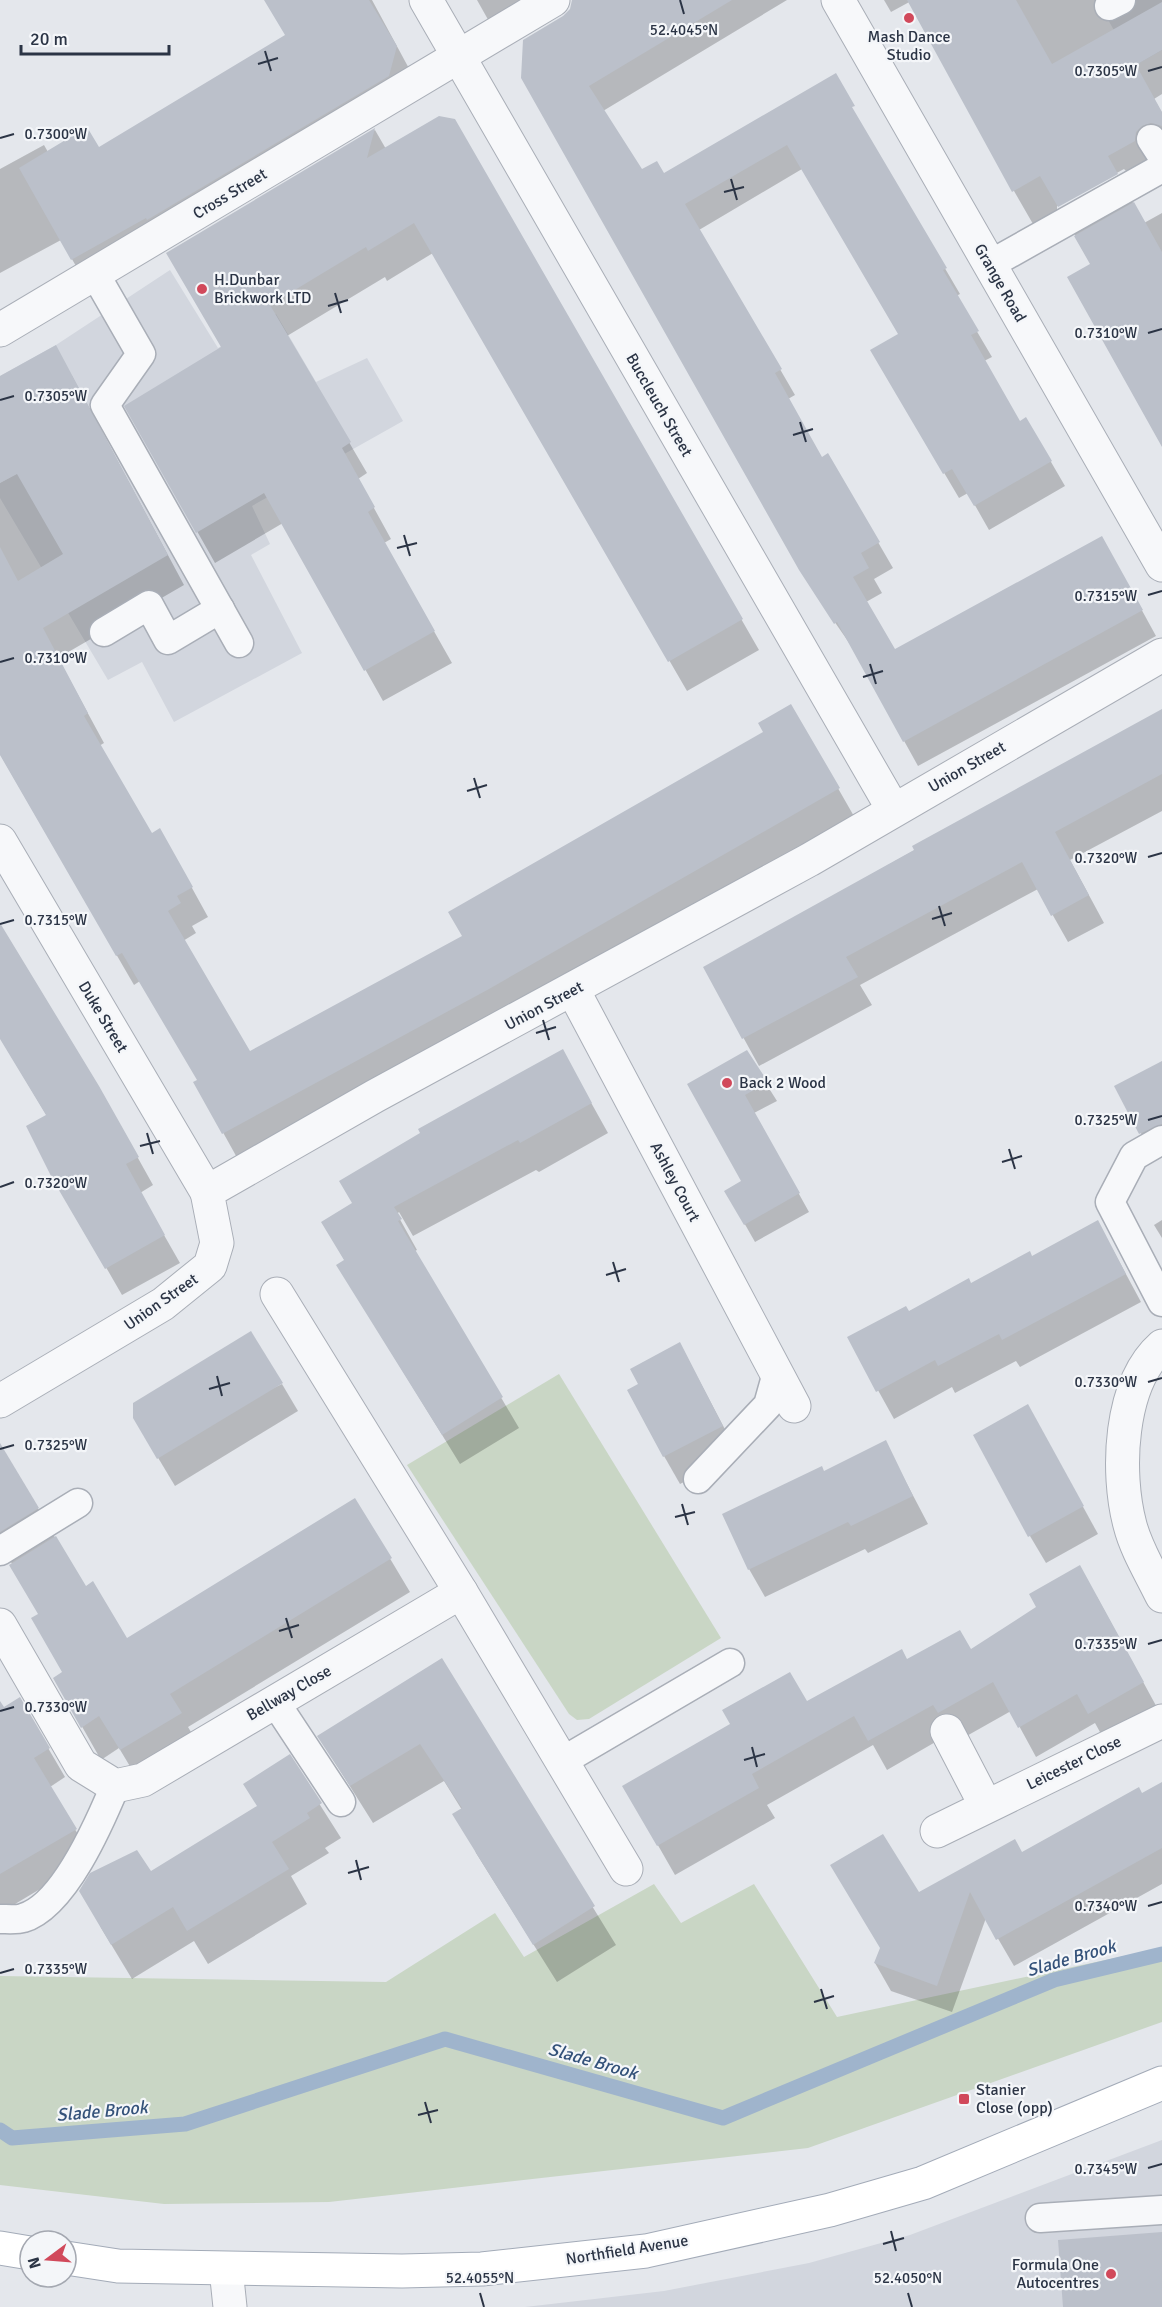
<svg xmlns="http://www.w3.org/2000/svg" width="1162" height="2307" viewBox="0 0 1162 2307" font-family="Signika,sans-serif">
<rect width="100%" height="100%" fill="#e4e7ec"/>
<g fill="#d2d6de">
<path d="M1097,0H1162V50L1134,66Z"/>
<path d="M170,270L218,348L276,314L316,382L367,358L403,421L252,506L270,544L251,555L302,653L174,722L142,662L108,680L0,498V483L27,468L0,419V376L56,345Z"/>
<path d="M1162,2140V2307H525L664,2291L809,2263L910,2235Z"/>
</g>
<g fill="#c9d6c5">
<path d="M559,1374L721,1638L589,1719L577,1720L569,1714L407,1465Z"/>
<path d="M654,1884L681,1923L754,1884L837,2017L1162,1948V2022L808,2148L329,2202L164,2204L0,2185V1976L386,1982L495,1913L524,1957Z"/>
</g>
<g fill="#0003" fill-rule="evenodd">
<path d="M266,0H372L412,74L88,287L61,240L0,273V169L44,145L48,152L98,149L287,36Z"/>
<path d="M477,0H544L495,32Z"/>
<path d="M635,0H787L603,111L642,171L664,175L837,84L960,294L956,296L992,357L984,361L1020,423L1026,419L1065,486L989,530L968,493L959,498L872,351L900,335L802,169L699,230L795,395L788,399L822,459L828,456L893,568L874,579L882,593L866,602L895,651L1116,563L1156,636L918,766L852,647L816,595L524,41Z"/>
<path d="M884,0H913L891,12Z"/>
<path d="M987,0H1162V94L1154,99L1162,113V158L1126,190L1144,223L1162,213V427L1092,265L1060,208L1033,224L1014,191ZM1124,169L1126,171L1057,210V206Z"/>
<path d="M454,120L759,650L687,691L433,253L387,281L385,277L287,336L367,473L358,479L391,539L384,543L452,663L383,701L283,523L215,563L127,407L223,347L168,253L375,130L386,149Z"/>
<path d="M72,376L184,585L58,658L104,743L99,746L151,835L176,859L208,917L192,926L196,933L183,941L249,1053L464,937L765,732L791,706L855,818L240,1163L195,1082L199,1081L140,981L134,985L0,754V378Z"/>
<path d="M1162,711V811L1070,860L1104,923L1068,942L1038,889L860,985L872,1005L759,1066L705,968Z"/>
<path d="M0,925L114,1115L153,1185L140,1193L180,1263L122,1295L55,1179L47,1116L0,1037Z"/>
<path d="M746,1052L777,1101L754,1113L809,1212L755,1242L726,1191L743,1182L689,1085Z"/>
<path d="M1162,1063V1135L1147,1143L1139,1130Z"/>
<path d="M579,1081L608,1133L539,1172L536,1170L413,1236L399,1212L397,1214L417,1250L415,1251L519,1428L460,1464L338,1266L345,1261L323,1222Z"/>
<path d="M1162,1220V1238L1154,1225Z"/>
<path d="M1113,1250L1141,1302L1020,1367L1016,1361L955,1393L952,1387L894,1419L849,1338L1032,1257Z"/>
<path d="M680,1344L738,1454L680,1484L664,1456L640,1384Z"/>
<path d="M282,1384L298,1411L175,1486L151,1446Z"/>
<path d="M1043,1434L1098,1534L1046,1563L1030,1536Z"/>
<path d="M885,1442L928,1524L868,1553L865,1549L765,1597L749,1569L824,1473Z"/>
<path d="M15,1470L85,1588L127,1640L355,1500L410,1592L188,1727L200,1747L140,1783L119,1748L101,1760L55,1679L64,1673L40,1615L0,1542V1479Z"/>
<path d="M1097,1597L1160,1713L1106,1743L1095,1723L1036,1757L1011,1711L956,1742L951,1733L887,1770L873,1745L767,1805L775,1818L675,1875L624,1786L806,1703L907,1661L971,1651Z"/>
<path d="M441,1660L616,1945L557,1982L476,1853L462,1810L444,1781L373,1823L319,1737Z"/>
<path d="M20,1700L65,1777L50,1787L92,1858L0,1913V1711Z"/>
<path d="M289,1756L341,1838L325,1848L329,1853L291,1876L307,1904L208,1964L194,1941L132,1979L100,1926L151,1874L259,1807Z"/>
<path d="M1162,1784V1884L1014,1966L986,1918L952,2012L891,1991L875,1963L919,1894L1022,1854Z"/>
</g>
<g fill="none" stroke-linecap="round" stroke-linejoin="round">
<path stroke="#9fb4cc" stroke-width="15" d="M0,2130L12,2138L185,2124L445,2039L723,2118L1054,1980L1162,1954"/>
</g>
<g fill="#bbc0ca">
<path d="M264,0H369L397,46L389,76L147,220L146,218L71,260L19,168L87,127L99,147L285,35Z"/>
<path d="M572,0H732L589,86L642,169L657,161L664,173L836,73L855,106L852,107L947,268L943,270L979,331L971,335L1020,421L1026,417L1052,461L974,506L952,469L943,474L870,350L898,334L787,145L685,204L782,369L775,373L822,457L828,453L880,542L861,553L869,568L853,577L895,649L1102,536L1143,610L903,742L837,622L834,624L799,570L521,78L523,40L563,16L570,9Z"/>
<path d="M907,0H1016L1052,64L1162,2V50L1136,65L1162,112V126L1151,123L1142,126L1136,132L1135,141L1108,156L1118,174L1058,207L1040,176L1012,192Z"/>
<path d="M439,116L455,119L743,619L668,662L414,223L368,251L366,247L270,305L351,442L342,448L375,507L368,512L435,631L364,671L264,493L196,533L124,406L221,347L166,253L375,128L367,158Z"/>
<path d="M1134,202L1162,252V447L1067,277L1090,264L1074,236Z"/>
<path d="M56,345L168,555L43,628L88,713L84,716L152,833L160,828L193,887L177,896L181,903L168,911L250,1051L462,936L448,912L763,732L758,723L791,704L840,788L489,989L222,1134L193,1082L197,1080L122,953L116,956L0,755V547L18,581L63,554L17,474L0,483V376Z"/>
<path d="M1162,709V774L1055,832L1089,895L1051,916L1022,862L846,957L858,977L742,1039L703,967L914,850L912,846Z"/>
<path d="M0,923L99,1086L139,1157L126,1164L165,1235L105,1269L53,1180L26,1126L46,1115L0,1039Z"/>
<path d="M563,1049L592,1103L520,1143L518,1140L394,1207L402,1219L398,1221L503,1397L442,1435L336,1265L344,1260L321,1222L352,1203L339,1181L420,1133L418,1129Z"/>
<path d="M747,1050L768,1082L745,1095L800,1193L744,1225L724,1191L741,1181L687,1084Z"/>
<path d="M1162,1061V1124L1139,1134L1114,1086Z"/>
<path d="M1098,1220L1126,1274L1002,1340L999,1334L938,1366L935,1360L876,1392L847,1337L906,1306L909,1311L969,1278L971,1283L1030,1251L1032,1256Z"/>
<path d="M251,1331L283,1383L157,1459L133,1418V1403Z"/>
<path d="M680,1342L723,1426L663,1457L627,1390L638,1384L630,1369Z"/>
<path d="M1028,1404L1084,1506L1028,1537L973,1435Z"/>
<path d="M886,1440L913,1496L851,1526L848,1522L748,1570L722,1514L822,1466L824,1471Z"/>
<path d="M0,1443L39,1508L0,1532Z"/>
<path d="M355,1498L392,1558L170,1694L182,1713L120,1750L99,1716L81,1728L53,1678L62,1672L31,1618L38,1614L9,1565L56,1536L86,1586L93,1581L127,1638Z"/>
<path d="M1080,1565L1144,1682L1088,1714L1077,1694L1018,1728L993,1682L938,1713L933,1705L868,1741L854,1716L752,1774L759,1788L657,1846L622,1786L730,1724L722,1710L790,1672L807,1701L902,1649L907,1659L960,1630L971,1649L1036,1607L1029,1594Z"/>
<path d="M442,1658L595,1906L533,1945L452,1814L462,1808L420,1744L350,1786L317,1736Z"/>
<path d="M20,1697L50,1748L34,1758L77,1829L0,1874V1701L4,1707Z"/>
<path d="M290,1754L322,1803L307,1813L310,1818L272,1842L289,1869L187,1931L173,1907L111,1945L79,1891L90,1873L137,1850L151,1871L257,1806L243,1784Z"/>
<path d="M1162,1782V1848L996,1940L970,1892L937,1986L874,1963L880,1948L830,1865L883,1834L919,1892L1015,1839L1022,1852L1139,1787L1142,1793Z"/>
<path d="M1162,2232V2307H1063L1058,2240Z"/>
</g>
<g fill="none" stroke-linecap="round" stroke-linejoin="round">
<g stroke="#a9aeb7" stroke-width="31">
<g id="lane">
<path d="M1109,6L1121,0"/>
<path d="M1151,139L1162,156"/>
<path d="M989,265L1162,168"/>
<path d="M95,274L141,354L105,405L239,643"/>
<path d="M104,632L149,605L168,640L220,609"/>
<path d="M1162,1140L1134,1156L1110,1202L1162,1302"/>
<path d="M698,1479L768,1405L777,1373"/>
<path d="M0,1551L78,1503"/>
<path d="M275,1702L341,1802"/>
<path d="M561,1762L730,1663"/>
<path d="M0,1919C7,1919 17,1920 23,1918C64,1906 100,1822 115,1786"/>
<path d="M1040,2218L1162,2210"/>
</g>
</g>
<g stroke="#a9aeb7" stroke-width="35">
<g id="street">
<path d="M426,0L893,809"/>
<path d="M838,0L1162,565"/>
<path d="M0,330L553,0"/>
<path d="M0,841L207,1192"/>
<path d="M573,990L794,1406"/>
<path d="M277,1294L461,1592L626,1869"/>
<path d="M1162,1346C1119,1384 1116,1473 1130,1525C1136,1549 1151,1573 1162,1596"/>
<path d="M0,1401L163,1304L210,1266L217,1243L207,1192L375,1096L809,860L1162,655"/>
<path d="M0,1625L81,1765L115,1786L143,1780L461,1592"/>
<path d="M947,1731L986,1806"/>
<path d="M937,1831L1162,1721"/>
<path d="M226,2269L230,2307"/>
</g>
</g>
<g stroke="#a3abb8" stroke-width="35">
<g id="primary">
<path d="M0,2248L30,2253"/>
<path d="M66,2258L118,2266L402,2271L482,2269L646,2251L830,2210L923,2183L1162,2083"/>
</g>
</g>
<use href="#lane" stroke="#f7f8fa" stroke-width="28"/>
<use href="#street" stroke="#f7f8fa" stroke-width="33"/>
<use href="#primary" stroke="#fff" stroke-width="33"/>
</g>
<path fill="none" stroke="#2b3445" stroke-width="2" d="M680,0L684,14M265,51L271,71M258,64L278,58M1148,71L1162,67M0,138L14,134M731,179L737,200M724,192L744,187M335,293L341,313M328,306L348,300M1148,333L1162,329M0,400L14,396M800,422L806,442M793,435L813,429M404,535L410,556M397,548L417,543M1148,595L1162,591M0,662L14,658M870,664L876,684M863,677L883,671M474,778L480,798M467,791L487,785M1148,857L1162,853M939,906L945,926M932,919L952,913M0,924L14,920M543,1020L549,1040M536,1033L556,1027M1148,1120L1162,1116M147,1133L153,1154M140,1146L160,1141M1009,1149L1015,1169M1002,1162L1022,1156M0,1187L14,1182M613,1262L619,1282M606,1275L626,1269M217,1376L222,1396M1148,1382L1162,1378M209,1389L230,1383M0,1449L14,1445M682,1504L688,1525M675,1517L695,1512M286,1618L292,1638M279,1631L299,1625M1148,1644L1162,1640M0,1711L14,1707M752,1747L757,1767M744,1760L765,1754M356,1860L361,1880M348,1873L369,1867M1148,1906L1162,1902M0,1973L14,1969M821,1989L827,2009M814,2002L834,1996M425,2102L431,2123M418,2115L438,2110M1148,2168L1162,2164M891,2231L896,2251M883,2244L904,2238M480,2293L484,2307M908,2293L912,2307"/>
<g fill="#d1495b" stroke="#f4f6f9" stroke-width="2">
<circle cx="909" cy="18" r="6"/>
<circle cx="202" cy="289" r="6"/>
<circle cx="727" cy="1083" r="6"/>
<rect x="958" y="2093" width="12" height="12" rx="3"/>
<circle cx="1111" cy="2274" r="6"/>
</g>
<g text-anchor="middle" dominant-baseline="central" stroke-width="4.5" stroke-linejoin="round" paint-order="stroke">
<g font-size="16" fill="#2b3445" stroke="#f4f6f9" text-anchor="start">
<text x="909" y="37" text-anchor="middle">Mash Dance<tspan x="909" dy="18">Studio</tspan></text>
<text x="214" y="280">H.Dunbar<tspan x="214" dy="18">Brickwork LTD</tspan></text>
<text x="739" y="1083">Back 2 Wood</text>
<text x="976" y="2090">Stanier<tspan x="976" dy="18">Close (opp)</tspan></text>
<text x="1099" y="2265" text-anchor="end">Formula One<tspan x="1099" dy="18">Autocentres</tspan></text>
</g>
<g font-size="16" fill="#2b3445" stroke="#f4f6f9">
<text transform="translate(230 194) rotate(-31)">Cross Street</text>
<text transform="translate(1000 283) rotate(60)">Grange Road</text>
<text transform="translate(659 405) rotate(60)">Buccleuch Street</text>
<text transform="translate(967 767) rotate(-30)">Union Street</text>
<text transform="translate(544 1006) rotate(-28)">Union Street</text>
<text transform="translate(103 1017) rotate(59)">Duke Street</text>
<text transform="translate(675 1182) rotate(62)">Ashley Court</text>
<text transform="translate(161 1302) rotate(-35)">Union Street</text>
<text transform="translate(289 1693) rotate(-30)">Bellway Close</text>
<text transform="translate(1074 1763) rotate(-26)">Leicester Close</text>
<text transform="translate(627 2250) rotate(-9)">Northfield Avenue</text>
</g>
<g font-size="18" font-style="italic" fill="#34527a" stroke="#f4f6f9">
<text transform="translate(1071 1958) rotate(-16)">Slade Brook</text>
<text transform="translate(593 2061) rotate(16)">Slade Brook</text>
<text transform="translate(102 2111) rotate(-5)">Slade Brook</text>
</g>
</g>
<g font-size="15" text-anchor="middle" fill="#2b3445" stroke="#f4f6f9" stroke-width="4.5" stroke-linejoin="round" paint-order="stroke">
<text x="684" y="35">52.4045°N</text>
<text x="1106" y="76">0.7305°W</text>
<text x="56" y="139">0.7300°W</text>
<text x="1106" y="338">0.7310°W</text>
<text x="56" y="401">0.7305°W</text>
<text x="1106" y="601">0.7315°W</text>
<text x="56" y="663">0.7310°W</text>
<text x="1106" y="863">0.7320°W</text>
<text x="56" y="925">0.7315°W</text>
<text x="1106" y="1125">0.7325°W</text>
<text x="56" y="1188">0.7320°W</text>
<text x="1106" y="1387">0.7330°W</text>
<text x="56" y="1450">0.7325°W</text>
<text x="1106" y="1649">0.7335°W</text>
<text x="56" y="1712">0.7330°W</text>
<text x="1106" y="1911">0.7340°W</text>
<text x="56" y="1974">0.7335°W</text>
<text x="1106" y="2174">0.7345°W</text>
<text x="480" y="2283">52.4055°N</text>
<text x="908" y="2283">52.4050°N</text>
</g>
<g transform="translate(48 2259) rotate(254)"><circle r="28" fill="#f4f6f9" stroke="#a4a8b1" stroke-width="1.5"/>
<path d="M0-4.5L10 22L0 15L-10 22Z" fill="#d1495b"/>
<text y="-9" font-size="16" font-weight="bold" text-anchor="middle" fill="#2b3445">N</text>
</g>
<path d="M21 45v9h148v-9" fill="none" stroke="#2b3445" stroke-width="3"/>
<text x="30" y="45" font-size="18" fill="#2b3445" stroke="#f4f6f9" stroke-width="4.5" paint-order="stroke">20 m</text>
</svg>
